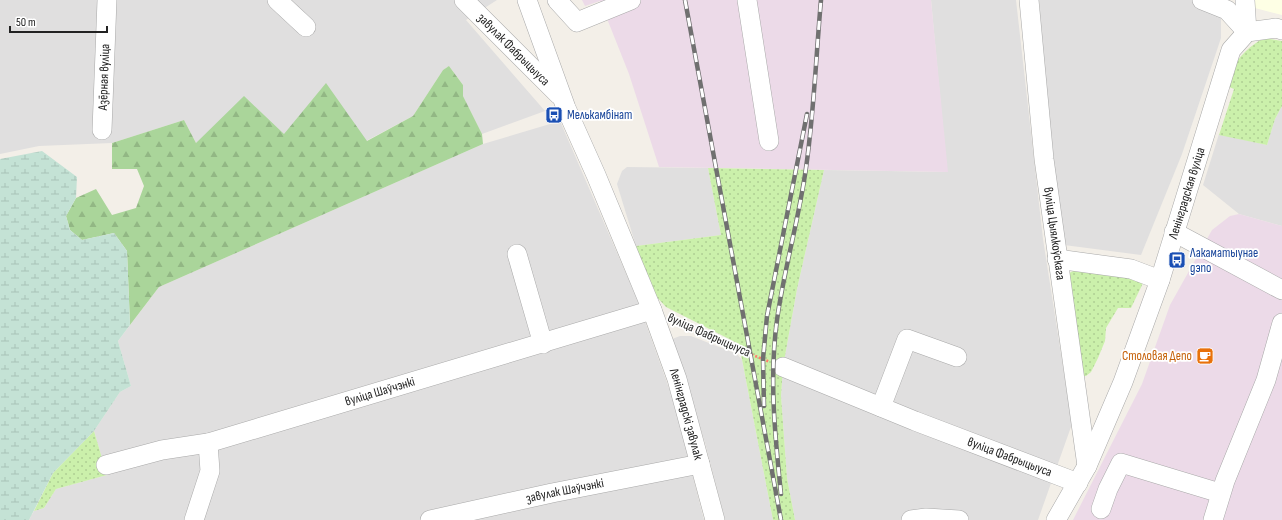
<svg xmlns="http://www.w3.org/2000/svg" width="1282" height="520" viewBox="0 0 1282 520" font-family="'Sofia Sans Condensed',sans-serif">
<defs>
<pattern id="grass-dots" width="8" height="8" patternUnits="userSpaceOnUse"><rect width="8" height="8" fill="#cbf0ab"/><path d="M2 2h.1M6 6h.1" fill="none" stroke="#aece93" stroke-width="1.8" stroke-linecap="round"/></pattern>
<pattern id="forest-firs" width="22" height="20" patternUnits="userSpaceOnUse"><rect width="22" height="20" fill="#aad59a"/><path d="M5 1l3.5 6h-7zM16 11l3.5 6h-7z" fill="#92b784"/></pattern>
<pattern id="wetland-marsh" width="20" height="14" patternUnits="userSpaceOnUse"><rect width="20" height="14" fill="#c4e2d5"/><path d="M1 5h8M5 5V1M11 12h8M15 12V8" fill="none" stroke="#a8c2b7"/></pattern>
</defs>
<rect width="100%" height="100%" fill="#f3efe8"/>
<g fill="#e0dfdf">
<path d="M0,0H497L466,20L545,111L482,134L463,96V85L449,66L443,70L413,116L366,141L284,134L196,143L184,120L112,143L39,146L0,154Z"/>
<path d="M931,0H1016L1043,239L1072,424L1038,520H795L787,478L781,396L783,367L797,289L824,170L947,172Z"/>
<path d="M1039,0H1221V38L1182,154L1141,255L1064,245L1052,161Z"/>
<path d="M1282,106V226L1239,214L1203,185L1219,134L1267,145L1275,119Z"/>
<path d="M560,121L637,299L674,402L704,520H29L34,511L44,508L56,489L107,475L94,431L120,392L131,386L118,341L159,287L483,144Z"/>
<path d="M627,167L708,168L721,235L636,246L617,184L622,171Z"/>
<path d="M680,336H691L737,354L742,360L773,520H725L705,443L672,339Z"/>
</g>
<g fill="#ecdae8">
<path d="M582,0H931L948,172L659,167L629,74L600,1L585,6Z"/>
<path d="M1239,214L1282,226V520H1073L1142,384L1170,305L1212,230L1230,216Z"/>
</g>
<path fill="#feffe5" d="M1250,0H1282V15L1251,7Z"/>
<g fill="url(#grass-dots)">
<path d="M1264,38L1282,41V106L1275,119L1267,145L1219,135L1234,89L1229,87C1230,82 1230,76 1232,71C1237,57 1251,45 1264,38Z"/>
<path d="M708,168L824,170L797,289L783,367L781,396L787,478L795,520H773L739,344L666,307L653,293L636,246L721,235Z"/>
<path d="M1078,269L1130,273L1144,281L1131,308H1118L1106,328L1105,341L1098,358L1091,372L1086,376H1083L1069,273Z"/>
<path d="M94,431L107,475L56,489L44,508L34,511L53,473Z"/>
</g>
<path fill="url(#forest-firs)" d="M449,66L463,85V96L482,134L483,144L159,287L130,325L127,251L114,233L82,240L70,230L66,216L76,198L96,189L112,215L136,208L144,186L137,169H112V143L184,120L196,143L244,96L284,134L326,83L367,141L413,116L443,70Z"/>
<path fill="url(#wetland-marsh)" d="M42,151L77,177L76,198L66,216L70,230L82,240L114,233L127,251L130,325L118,341L131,386L120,392L94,431L53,473L29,520H0V159Z"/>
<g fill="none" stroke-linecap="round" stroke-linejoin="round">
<g stroke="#a9a9a9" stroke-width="20">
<g id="minor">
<path d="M277,0L306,27"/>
<path id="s1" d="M464,0L559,95"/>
<path id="s2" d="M527,0L566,108L596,175L652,310L677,379L715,520"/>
<path d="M557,0L577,22L631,0"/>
<path d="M747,0L769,141"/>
<path id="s3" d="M1029,0L1044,159L1087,466"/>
<path d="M1202,0L1227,10L1247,32"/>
<path d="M1245,0L1247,32"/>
<path id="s4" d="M102,130L107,0"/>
<path d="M1174,232L1282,290"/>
<path d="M517,254L543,344"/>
<path d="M1057,259L1131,269L1160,280"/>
<path id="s5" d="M783,367L915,421L1078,483"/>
<path d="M881,407L907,339L957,357"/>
<path id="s6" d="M106,465L162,450L208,443L652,310"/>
<path d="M1101,509L1108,489L1121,463L1220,493"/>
<path d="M194,520L210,471L208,443"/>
<path id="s7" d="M430,520L552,493L700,464"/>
<path d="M911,520L926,518L959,520"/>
<path id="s8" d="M1056,520L1087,466L1123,382L1160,280L1231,50L1247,32L1276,28L1282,30"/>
<path d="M1213,520L1225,481L1266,380L1282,323"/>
</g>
</g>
<path stroke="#ff7f6d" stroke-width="2.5" stroke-dasharray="2 2" stroke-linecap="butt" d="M671,319L728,345L770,362"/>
<use href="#minor" stroke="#fff" stroke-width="19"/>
<g stroke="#707070" stroke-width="4.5">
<g id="rail">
<path d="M685,0L781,520"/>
<path d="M764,406L763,359L767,316L807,114"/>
<path d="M781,494C775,436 769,378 777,320C784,269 799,219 806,168C814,112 816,56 821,0"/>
</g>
</g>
<use href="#rail" stroke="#fff" stroke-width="3" stroke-dasharray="9" stroke-linecap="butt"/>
</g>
<defs>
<g id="bus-square" transform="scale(0.9)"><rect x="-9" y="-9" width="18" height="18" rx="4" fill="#1a4fb4" stroke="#fff"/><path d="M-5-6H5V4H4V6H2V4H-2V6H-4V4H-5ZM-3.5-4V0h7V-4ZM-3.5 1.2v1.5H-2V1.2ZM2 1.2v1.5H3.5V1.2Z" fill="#fff"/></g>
<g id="cafe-square" transform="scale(0.9)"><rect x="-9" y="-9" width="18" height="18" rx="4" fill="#e8710a" stroke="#fff"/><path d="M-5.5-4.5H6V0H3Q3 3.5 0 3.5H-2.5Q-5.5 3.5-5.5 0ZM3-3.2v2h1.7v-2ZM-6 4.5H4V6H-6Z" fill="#fff"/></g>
</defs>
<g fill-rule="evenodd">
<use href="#bus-square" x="554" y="115"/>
<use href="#bus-square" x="1177" y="260"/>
<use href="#cafe-square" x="1205" y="356"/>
</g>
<g text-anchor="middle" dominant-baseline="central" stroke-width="3.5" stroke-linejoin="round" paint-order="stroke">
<g font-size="13" fill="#222" stroke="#fff">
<text stroke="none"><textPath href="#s1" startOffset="70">завулак Фабрыцыуса</textPath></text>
<text stroke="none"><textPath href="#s4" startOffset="53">Азёрная вуліца</textPath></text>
<text stroke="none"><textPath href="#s8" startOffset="353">Ленінградская вуліца</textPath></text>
<text stroke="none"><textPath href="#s3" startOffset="235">вуліца Цыялкоўскага</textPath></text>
<text transform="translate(709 335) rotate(24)">вуліца Фабрыцыуса</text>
<text stroke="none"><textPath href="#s6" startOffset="284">вуліца Шаўчэнкі</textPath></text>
<text stroke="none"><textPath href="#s2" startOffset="444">Ленінградскі завулак</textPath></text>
<text stroke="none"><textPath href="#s5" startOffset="244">вуліца Фабрыцыуса</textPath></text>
<text stroke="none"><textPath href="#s7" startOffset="138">завулак Шаўчэнкі</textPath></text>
</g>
<g font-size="13" fill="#164399" stroke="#fff" text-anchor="start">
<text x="567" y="115">Мелькамбінат</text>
<text x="1190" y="253">Лакаматыунае<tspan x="1190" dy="15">дэпо</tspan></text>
</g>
<g font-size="13" fill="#c56008" stroke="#fff" text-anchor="end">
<text x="1192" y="356">Столовая Депо</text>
</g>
</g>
<path d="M10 26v6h97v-6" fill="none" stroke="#222222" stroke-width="2"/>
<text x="16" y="26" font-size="12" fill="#222222" stroke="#ffffff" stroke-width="3" paint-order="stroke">50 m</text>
</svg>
